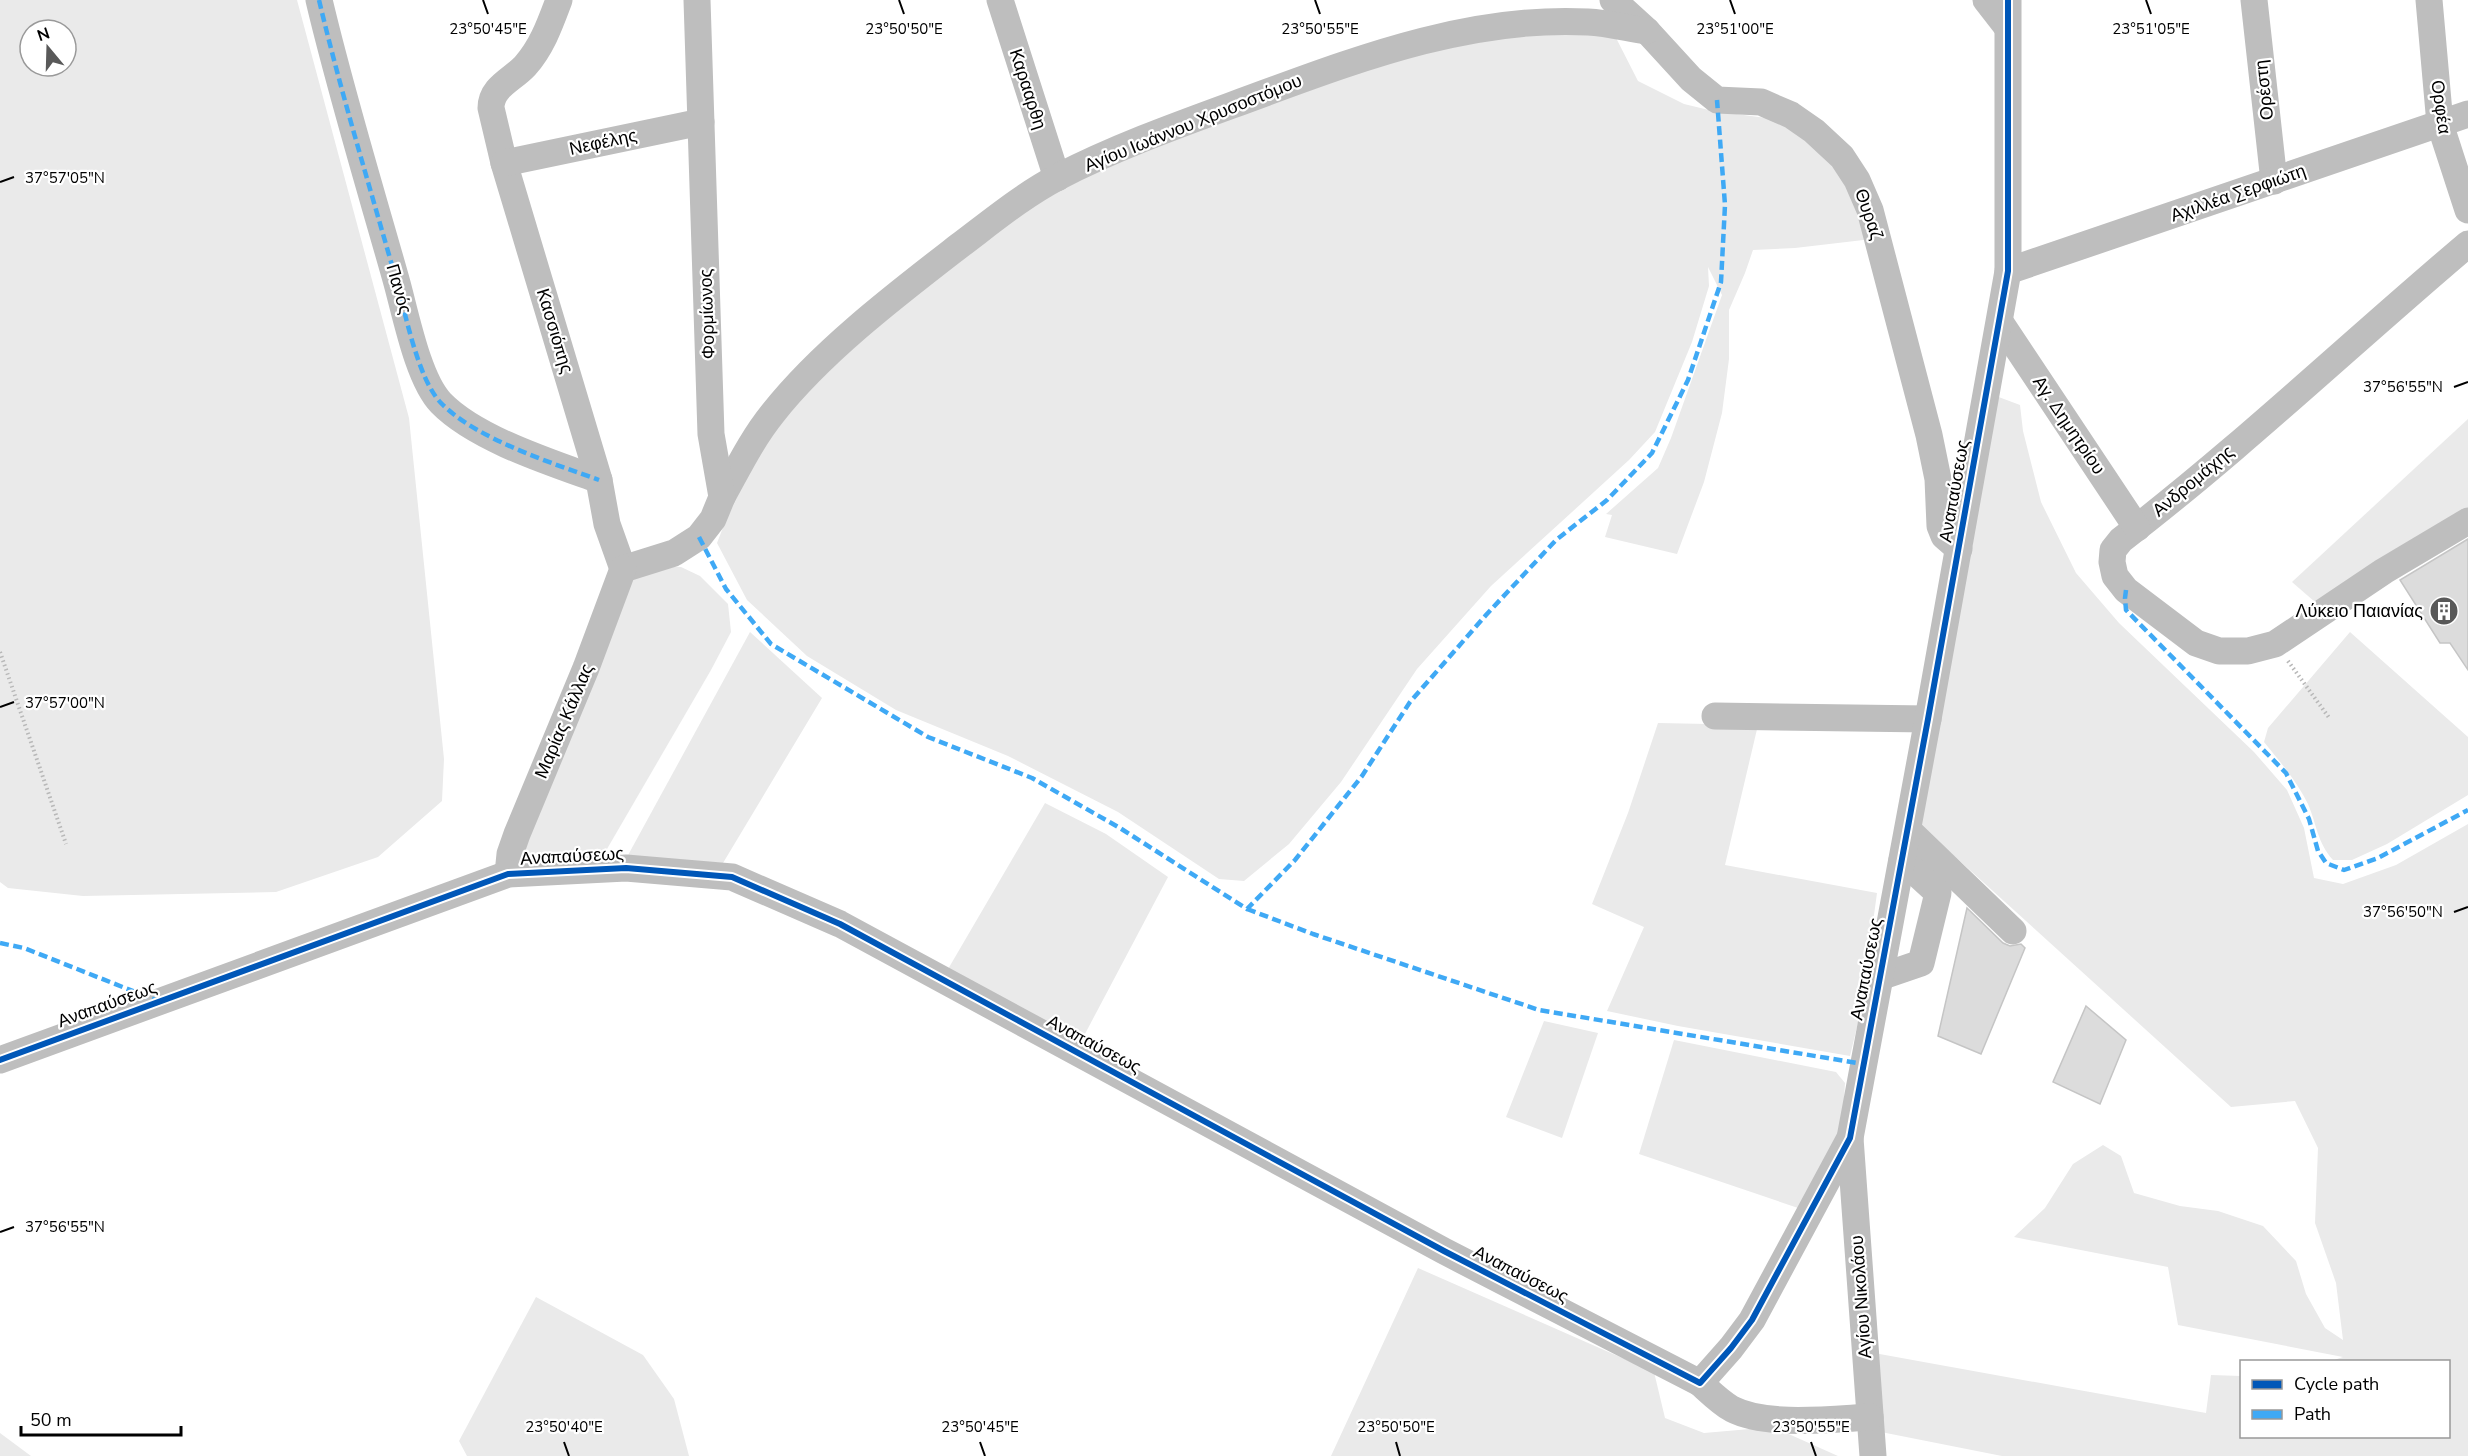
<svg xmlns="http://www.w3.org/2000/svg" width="2468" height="1456" viewBox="0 0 2468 1456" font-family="'Nunito Sans',sans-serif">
<rect width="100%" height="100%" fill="#fff"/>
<g fill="#eaeaea" fill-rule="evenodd">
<path d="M0,0H297L409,418L444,759L442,801L378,857L276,892L83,896L8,888L0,882ZM30,30H66V66H30Z"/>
<path d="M1613,32L1638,81L1684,104L1713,111L1774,119L1828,154L1852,189L1872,239L1795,248L1753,250L1745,273L1729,310V359L1722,413L1704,482L1677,554L1605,537L1612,515L1606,514L1658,468L1671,438L1722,295L1708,267L1709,286L1692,342L1655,432L1629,460L1491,586L1417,669L1341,782L1289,844L1244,881L1219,879L1118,812L1008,756L896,710L807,656L747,600L717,543L731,507L778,419L878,325L1030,203L1123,155L1372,63L1500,33Z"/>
<path d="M1996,396L2020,405L2023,431L2041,502L2076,573L2119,623L2254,752L2287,790L2304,828L2314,878L2343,884L2396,865L2468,824V1456H2002L1881,1432L1874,1353L2206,1413L2211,1375L2241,1376L2242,1436H2448V1362L2331,1361L2343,1357L2178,1325L2168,1267L2014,1237L2045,1208L2073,1164L2103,1145L2121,1156L2134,1193L2180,1206L2218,1211L2263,1226L2296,1261L2306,1294L2325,1328L2343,1340L2336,1283L2315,1223L2318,1148L2295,1101L2231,1107L1919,824Z"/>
<path d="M2468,419V513L2315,602L2292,582Z"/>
<path d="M660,566L681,567L700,576L728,604L731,632L711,670L600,861L538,859L521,851L635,574Z"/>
<path d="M750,632L822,698L723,863L627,857Z"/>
<path d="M2350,632L2468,737V795L2387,844L2352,860H2333C2317,842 2317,825 2308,804C2297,781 2280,762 2264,742L2268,728Z"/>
<path d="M1658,723L1758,725L1725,865L1877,893L1861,1010L1850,1056L1678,1026L1607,1011L1644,927L1592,904L1628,813Z"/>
<path d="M1045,803L1106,834L1168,877L1077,1049L944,976Z"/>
<path d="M1544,1021L1598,1033L1562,1138L1506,1117Z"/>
<path d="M1674,1040L1836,1072L1845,1083L1842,1130L1804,1210L1639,1154Z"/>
<path d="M1418,1268L1654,1372L1665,1418L1704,1433L1773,1427L1838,1456H1331Z"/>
<path d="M536,1297L643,1355L674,1399L689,1456H467L459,1441Z"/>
<path d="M0,1433L31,1456H0Z"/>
</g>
<g fill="#dcdcdc" stroke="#c5c5c5" stroke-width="1.5">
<path d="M2468,539V670L2450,643H2440L2400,580Z"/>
<path d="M1967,908L2003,943L2010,946L2021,944L2025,948L1981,1054L1938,1036Z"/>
<path d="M2086,1006L2126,1040L2100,1104L2053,1082Z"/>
</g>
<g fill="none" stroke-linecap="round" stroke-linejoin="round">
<g stroke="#b8b8b8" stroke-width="4" stroke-dasharray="1.5 3" stroke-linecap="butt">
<path d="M0,652L66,844"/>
<path d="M2288,661L2330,719"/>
</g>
<g stroke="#bebebe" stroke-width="27">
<path d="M319,0C341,93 369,184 395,276C405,310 417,378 441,403C476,439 552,463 599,480"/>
<path d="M559,0C550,24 542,47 525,66C512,80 491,87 491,108L504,163L599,480L607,524L623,569"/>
<path d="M1000,0L1057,178"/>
<path d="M1613,0L1647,31L1691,79L1717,100L1761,102L1791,115L1814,131L1842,157L1857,180L1870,210L1929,435L1938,479L1940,526L1944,536L1959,549"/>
<path d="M1986,0L2007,27"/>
<path d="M2254,0L2274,181"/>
<path d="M2429,0L2440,124L2468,210"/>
<path d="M504,163L701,122"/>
<path d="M2468,244C2352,342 2242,447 2121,540L2113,550L2112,562L2115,576L2126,590L2196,643L2219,651H2248L2275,644L2384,571L2468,521"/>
<path d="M2008,271L2468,114"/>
<path d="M2000,322L2137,528"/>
<path d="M722,497C738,468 752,439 773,413C822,351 897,294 959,246C991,222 1022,196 1058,177C1124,143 1195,119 1265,93C1368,55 1476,16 1588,22C1607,23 1627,28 1647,31"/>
<path d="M623,569L674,553L699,537L713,519L722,497L711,434L697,0"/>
<path d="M1715,716L1928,719"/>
<path d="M1908,830L2013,931"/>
<path d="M508,874L510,854L517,834L586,668L623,569"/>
<path d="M1880,977L1921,963L1938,893L1902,860"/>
<path d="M0,1060L508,874L626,868L732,877L840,924L1444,1251L1700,1383L1731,1348L1752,1320L1850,1138L1928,719L2008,271V0"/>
<path d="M1850,1138L1873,1456"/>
<path d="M1700,1383C1710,1392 1721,1403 1732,1409C1767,1427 1832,1419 1870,1417"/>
</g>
<g stroke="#3fa9f5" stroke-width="4.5" stroke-dasharray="9 4.5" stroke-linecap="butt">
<path d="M319,0C341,93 369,184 395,276C405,310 417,378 441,403C476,439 552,463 599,480"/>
<path d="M699,537L726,589L771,644L928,737L1032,778L1120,828L1247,909L1295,860L1362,776L1410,702L1486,615L1556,540L1607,500L1652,453L1688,380L1721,282L1725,205L1717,100"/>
<path d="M2126,590L2125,598L2126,610L2286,773L2309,819L2318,851L2326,863L2344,870L2378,858L2468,810"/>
<path d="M1247,909L1313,934L1539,1010L1863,1064"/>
<path d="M0,943L24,948L158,1001"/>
</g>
<g stroke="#fff" stroke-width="10">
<path id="cycleway" d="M0,1060L508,874L626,868L732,877L840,924L1444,1251L1700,1383L1731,1348L1752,1320L1850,1138L1928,719L2008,271V0"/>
</g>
<use href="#cycleway" stroke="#0057b8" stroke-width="6"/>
</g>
<path fill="none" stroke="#000" stroke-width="2" d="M483,0L488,14M899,0L904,14M1315,0L1320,14M1730,0L1735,14M2146,0L2151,14M0,182L14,177M2454,387L2468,382M0,707L14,702M2454,912L2468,907M0,1232L14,1227M564,1442L569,1456M980,1442L985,1456M1396,1442L1400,1456M1811,1442L1816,1456"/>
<defs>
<g id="building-disc" transform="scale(1.5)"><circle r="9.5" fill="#595959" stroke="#fff"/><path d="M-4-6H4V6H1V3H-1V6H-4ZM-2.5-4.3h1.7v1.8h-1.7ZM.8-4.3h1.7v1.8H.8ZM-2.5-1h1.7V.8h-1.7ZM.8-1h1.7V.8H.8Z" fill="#fff"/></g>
</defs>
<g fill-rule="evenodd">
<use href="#building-disc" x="2444" y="611"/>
</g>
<g text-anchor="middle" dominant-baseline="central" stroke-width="4.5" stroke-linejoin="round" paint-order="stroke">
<g font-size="18" fill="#000" stroke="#fff">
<text transform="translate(1028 89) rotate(72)">Καρααρθη</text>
<text transform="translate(2264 90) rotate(-96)">Ορέστη</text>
<text transform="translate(2441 107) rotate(82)">Ορφέα</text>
<text transform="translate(1193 123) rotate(-22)">Αγίου Ιωάννου Χρυσοστόμου</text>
<text transform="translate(603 142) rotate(-12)">Νεφέλης</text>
<text transform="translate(2238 193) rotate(-19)">Αχιλλέα Σερφιώτη</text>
<text transform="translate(1869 214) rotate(71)">Θυραζ</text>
<text transform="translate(399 289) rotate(74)">Πανός</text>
<text transform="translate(707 314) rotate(-92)">Φορμίωνος</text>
<text transform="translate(555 331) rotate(73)">Κασσιόπης</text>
<text transform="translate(2069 425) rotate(56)">Αγ. Δημητρίου</text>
<text transform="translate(2193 481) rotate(-40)">Ανδρομάχης</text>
<text transform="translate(1954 491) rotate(-80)">Αναπαύσεως</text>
<text transform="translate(564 721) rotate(-67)">Μαρίας Κάλλας</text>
<text transform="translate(572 856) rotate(-3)">Αναπαύσεως</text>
<text transform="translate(1866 969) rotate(-79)">Αναπαύσεως</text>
<text transform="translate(107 1004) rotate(-20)">Αναπαύσεως</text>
<text transform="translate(1094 1044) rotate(28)">Αναπαύσεως</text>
<text transform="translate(1521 1274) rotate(27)">Αναπαύσεως</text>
<text transform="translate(1861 1297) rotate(-94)">Αγίου Νικολάου</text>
</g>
<g font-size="18" fill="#000" stroke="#fff" text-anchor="end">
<text x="2423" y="611">Λύκειο Παιανίας</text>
</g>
</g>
<g font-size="15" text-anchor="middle" fill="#000" stroke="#fff" stroke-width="4.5" stroke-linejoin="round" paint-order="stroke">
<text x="2151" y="34">23°51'05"E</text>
<text x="488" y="34">23°50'45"E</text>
<text x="904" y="34">23°50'50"E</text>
<text x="1320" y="34">23°50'55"E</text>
<text x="1735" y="34">23°51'00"E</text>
<text x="65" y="183">37°57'05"N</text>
<text x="2403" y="392">37°56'55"N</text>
<text x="65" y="708">37°57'00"N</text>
<text x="2403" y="917">37°56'50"N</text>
<text x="65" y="1232">37°56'55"N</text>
<text x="564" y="1432">23°50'40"E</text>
<text x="980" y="1432">23°50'45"E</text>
<text x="1396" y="1432">23°50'50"E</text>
<text x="1811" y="1432">23°50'55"E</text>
</g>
<rect x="2240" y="1360" width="210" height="78" fill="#ffffff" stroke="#999999" stroke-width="1.5"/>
<rect x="2252" y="1380" width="30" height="9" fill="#0057b8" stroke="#999999" stroke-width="1.5"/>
<text x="2294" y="1390" font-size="18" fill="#000000">Cycle path</text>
<rect x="2252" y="1410" width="30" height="9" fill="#3fa9f5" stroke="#999999" stroke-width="1.5"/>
<text x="2294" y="1420" font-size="18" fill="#000000">Path</text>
<g transform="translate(48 48) rotate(341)"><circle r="28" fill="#ffffff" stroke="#999999" stroke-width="1.5"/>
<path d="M0-4.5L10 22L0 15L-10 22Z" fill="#595959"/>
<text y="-9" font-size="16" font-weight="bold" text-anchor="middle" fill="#000000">N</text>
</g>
<path d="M21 1426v9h160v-9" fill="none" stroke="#000000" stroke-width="3"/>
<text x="30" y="1426" font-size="18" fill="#000000" stroke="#ffffff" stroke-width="4.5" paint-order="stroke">50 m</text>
</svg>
